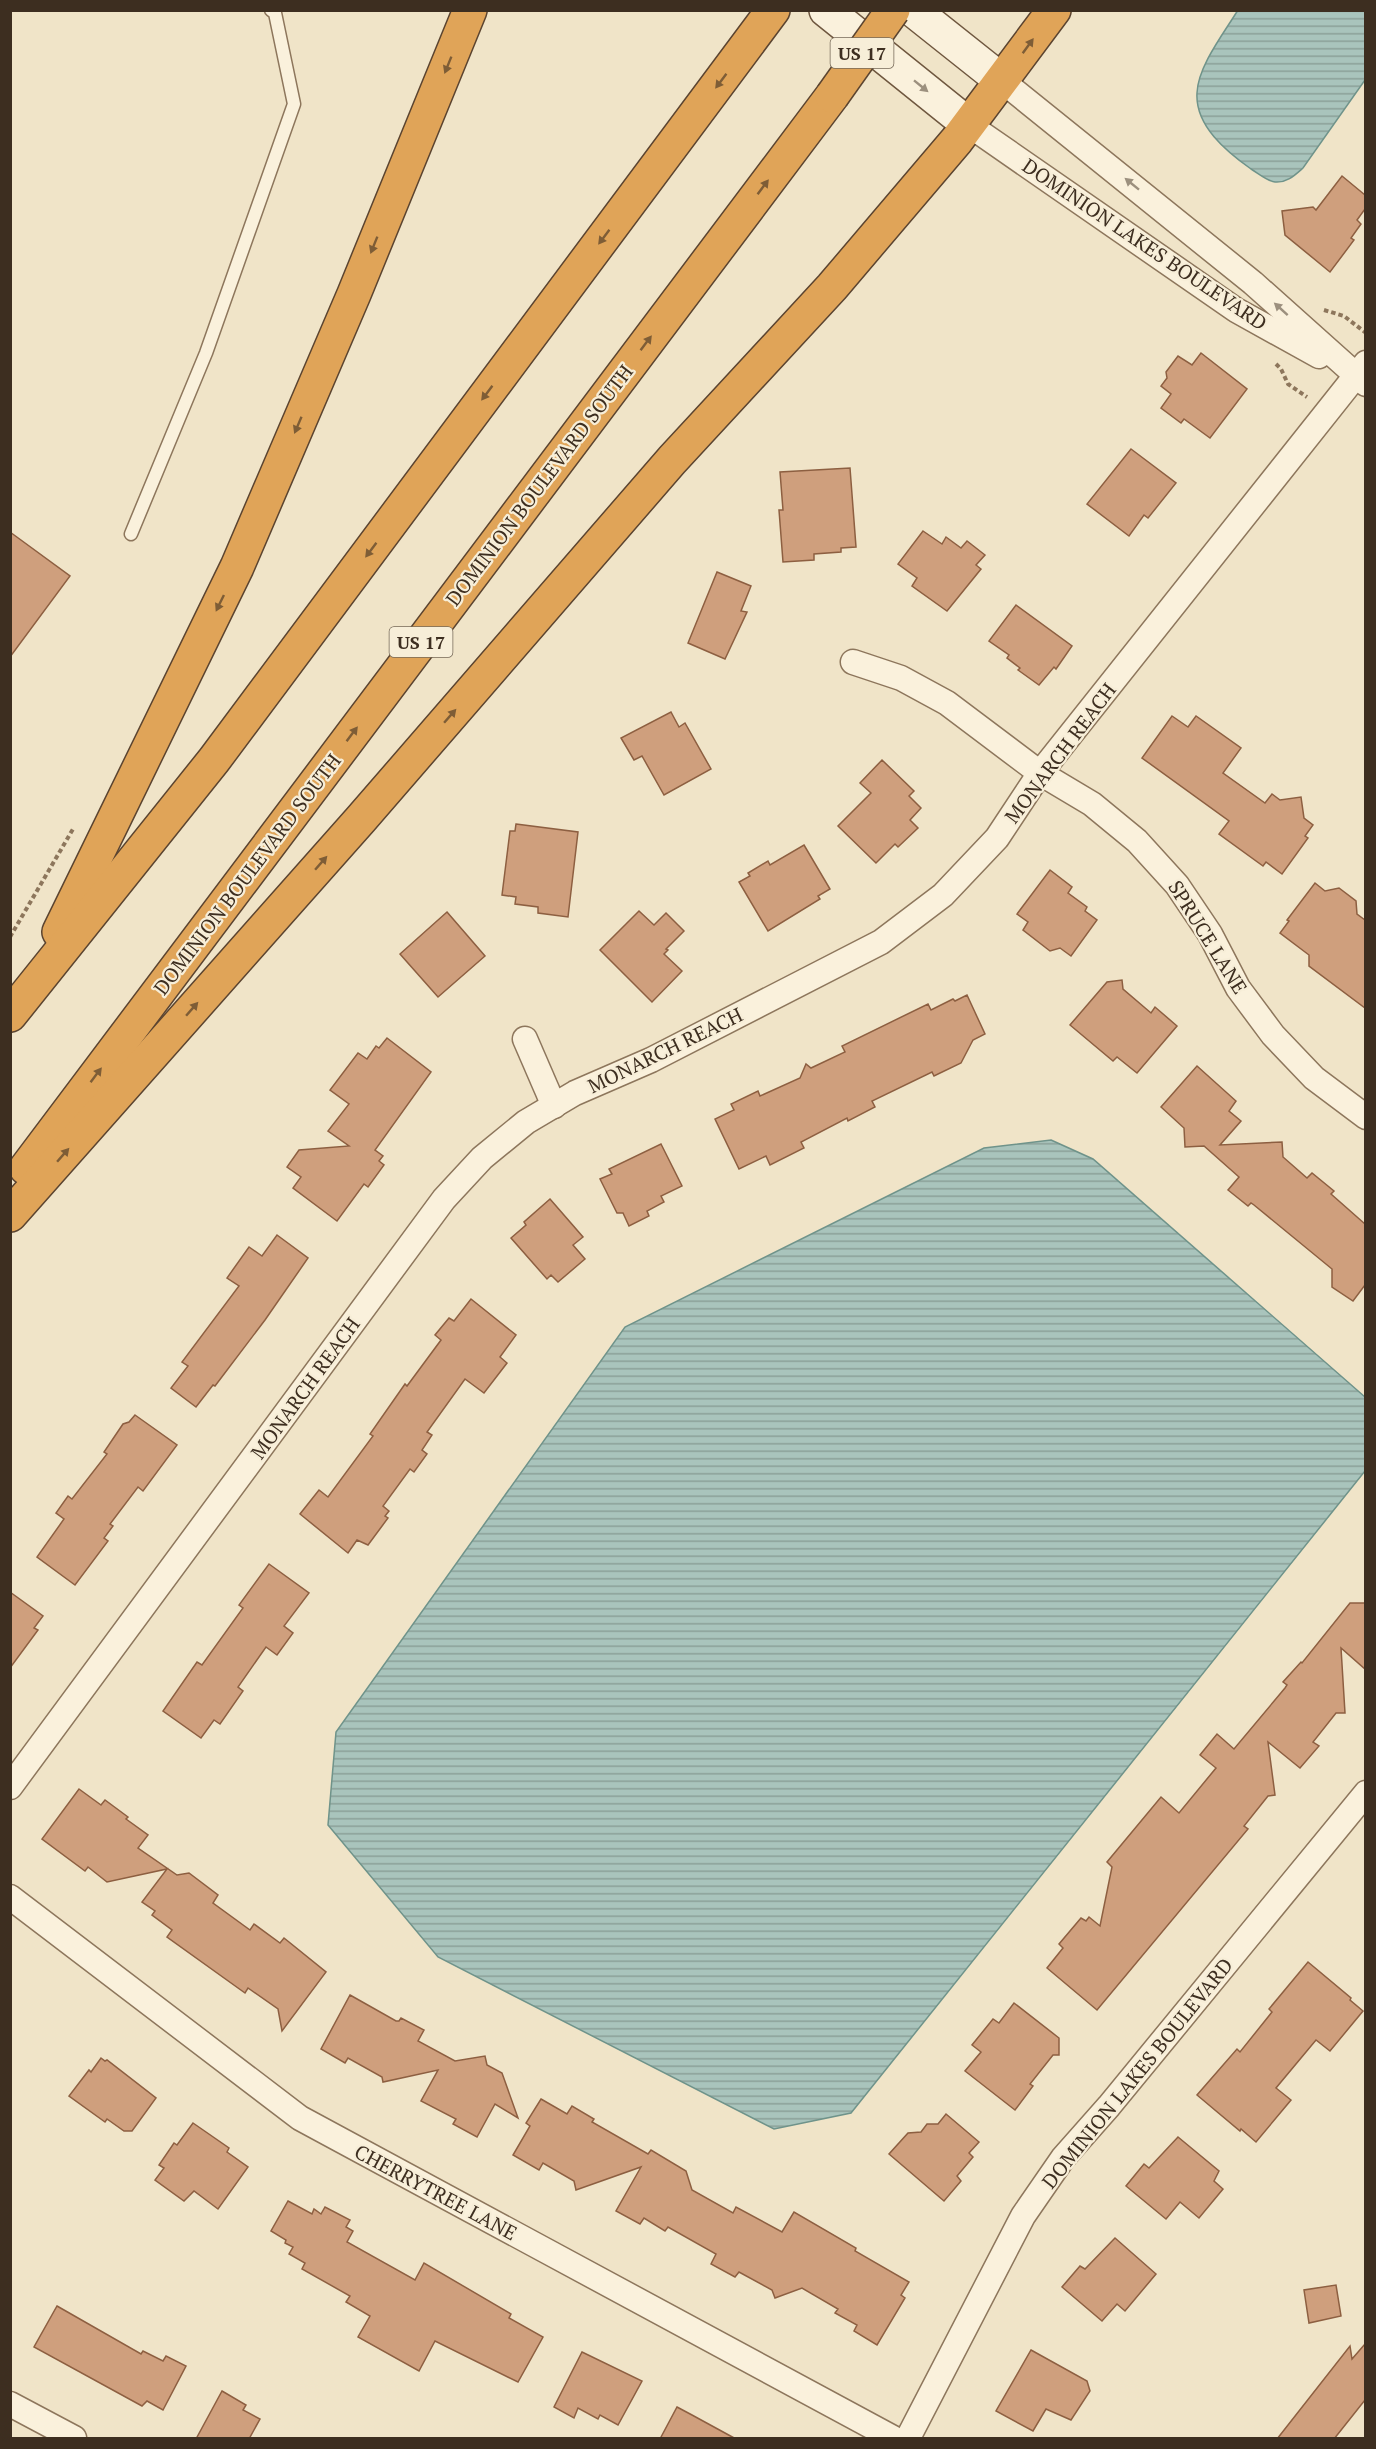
<svg xmlns="http://www.w3.org/2000/svg" width="1376" height="2449" viewBox="0 0 1376 2449" font-family="'PT Serif',serif">
<defs>
<pattern id="water-rules" width="6" height="5" patternUnits="userSpaceOnUse" patternTransform="scale(1.5)"><rect width="6" height="5" fill="#a9c4bc"/><path d="M0 2.5h6" fill="none" stroke="#8ba098"/></pattern>
</defs>
<rect width="100%" height="100%" fill="#f0e4c8"/>
<g fill="url(#water-rules)" stroke="#6f938a" stroke-width="1.5">
<path d="M1238,10L1365,11V80L1303,168C1295,175 1287,183 1275,182C1267,181 1258,173 1251,169C1227,152 1195,126 1197,93C1198,66 1224,33 1238,10Z"/>
<path d="M1051,1140L1093,1159L1365,1397V1471L851,2113L774,2129L438,1957L328,1825L336,1732L625,1327L984,1148Z"/>
</g>
<g fill="#cf9f7d" stroke="#8d5f41" stroke-width="1.5">
<path d="M1342,176L1365,195V209L1357,220L1361,224L1351,238L1354,240L1330,272L1285,235L1282,211L1313,207L1316,210Z"/>
<path d="M1201,353L1247,389L1210,438L1184,419L1181,423L1161,408L1171,394L1161,386L1167,378L1166,372L1178,356L1192,365Z"/>
<path d="M1131,449L1176,483L1148,518L1144,515L1129,536L1087,504Z"/>
<path d="M850,468L856,547L841,548V552L814,554V560L783,562L779,510H783L780,472Z"/>
<path d="M923,531L942,544L946,537L961,548L967,541L985,555L976,565L981,569L947,611L912,586L917,578L898,564Z"/>
<path d="M10,532L70,576L10,657Z"/>
<path d="M717,572L751,586L741,611L747,612L725,659L688,643Z"/>
<path d="M1016,605L1072,646L1056,669L1054,667L1039,685L1018,670L1020,668L1007,658L1009,655L989,641Z"/>
<path d="M671,712L679,727L685,723L711,769L664,795L642,756L634,760L621,738Z"/>
<path d="M1172,716L1188,727L1196,716L1241,748L1223,773L1265,803L1272,794L1280,800L1301,797L1304,818L1313,825L1305,836L1308,838L1282,874L1266,862L1263,866L1219,834L1229,821L1142,758Z"/>
<path d="M882,760L914,791L909,796L921,808L910,820L918,828L898,847L895,844L876,863L838,826L871,793L860,783Z"/>
<path d="M516,824L578,832L568,917L538,913V907L515,904L516,897L502,895L510,831H515Z"/>
<path d="M804,845L830,889L818,896L820,899L768,931L739,882L750,876L748,873L768,861L770,865Z"/>
<path d="M1050,870L1072,887L1068,893L1087,907L1085,911L1097,920L1071,956L1060,948L1050,951L1023,930L1028,922L1017,914Z"/>
<path d="M1315,883L1325,891L1339,888L1356,901L1357,914L1365,920V1008L1309,966V955L1280,933L1289,921L1287,920Z"/>
<path d="M639,911L654,925L666,913L684,931L666,949L668,950L664,954L682,971L652,1002L600,950Z"/>
<path d="M447,912L485,956L438,997L400,954Z"/>
<path d="M1122,980L1123,989L1151,1013L1155,1007L1177,1026L1137,1073L1117,1057L1113,1061L1070,1025L1107,982Z"/>
<path d="M967,995L985,1034L973,1040L961,1063L934,1076L932,1072L872,1101L875,1107L848,1121L847,1118L801,1142L804,1148L770,1165L766,1156L739,1169L715,1119L734,1110L731,1104L758,1091L760,1096L800,1078L806,1064L811,1068L845,1052L842,1046L928,1004L931,1010L953,999L955,1001Z"/>
<path d="M387,1038L431,1072L375,1150L383,1156L379,1161L384,1165L368,1187L364,1184L337,1221L293,1188L301,1177L287,1167L299,1150L349,1146L328,1131L349,1104L330,1090L358,1053L367,1059L376,1046L379,1048Z"/>
<path d="M1197,1066L1236,1101L1229,1111L1241,1121L1220,1145L1282,1142L1283,1157L1307,1178L1312,1173L1334,1191L1331,1194L1365,1224V1285L1353,1301L1332,1287V1269L1254,1205L1251,1203L1248,1206L1228,1190L1239,1177L1204,1146L1185,1147L1184,1128L1161,1107Z"/>
<path d="M661,1144L682,1186L661,1196L664,1202L647,1211L649,1216L629,1226L623,1213H617L600,1179L612,1174L609,1169Z"/>
<path d="M550,1199L583,1237L573,1245L585,1259L558,1282L551,1275L547,1279L511,1238L526,1225L524,1222Z"/>
<path d="M277,1235L308,1258L265,1320L215,1386L213,1385L196,1407L171,1388L188,1366L182,1362L239,1286L227,1278L249,1247L262,1256Z"/>
<path d="M471,1299L516,1335L500,1357L507,1363L484,1393L465,1379L427,1432L432,1435L422,1450L427,1454L414,1472L410,1469L383,1506L389,1511L385,1516L388,1518L368,1545L357,1540L348,1553L300,1514L319,1490L328,1497L373,1436L370,1434L405,1384L407,1386L441,1340L435,1335L449,1318L454,1321Z"/>
<path d="M135,1415L177,1445L143,1491L138,1487L110,1524L113,1526L104,1538L108,1541L75,1585L37,1557L64,1519L56,1513L68,1496L72,1499L107,1454L104,1452L123,1424L129,1422Z"/>
<path d="M269,1564L309,1593L284,1626L293,1633L277,1655L266,1647L238,1687L243,1691L220,1724L214,1720L201,1738L163,1711L197,1662L202,1665L243,1608L239,1605Z"/>
<path d="M10,1592L43,1616L34,1628L38,1630L10,1668Z"/>
<path d="M1350,1603H1365V1669L1341,1648L1345,1713H1336L1313,1742L1319,1746L1300,1768L1268,1742L1275,1795L1268,1796L1244,1826L1248,1829L1097,2010L1047,1968L1063,1948L1059,1944L1081,1918L1086,1921L1089,1917L1100,1926L1112,1867L1107,1862L1161,1797L1179,1813L1216,1768L1200,1755L1217,1734L1234,1749L1285,1688L1287,1685L1283,1682L1301,1662L1302,1663Z"/>
<path d="M79,1789L101,1805L105,1800L128,1817L126,1819L148,1835L138,1848L177,1875L189,1873L218,1895L213,1903L250,1930L254,1924L280,1943L284,1938L326,1972L282,2031L278,2009L248,1988L245,1993L167,1937L172,1930L152,1915L155,1911L142,1902L167,1869L107,1882L88,1867L85,1871L42,1839Z"/>
<path d="M1308,1962L1351,1998L1350,2000L1363,2011L1330,2051L1316,2040L1276,2088L1291,2100L1256,2142L1241,2129L1240,2131L1197,2095L1237,2049L1240,2052L1272,2012L1269,2009Z"/>
<path d="M350,1995L396,2021H399L401,2018L424,2030L418,2041L455,2061L485,2056L487,2065L502,2073L518,2118L495,2104L477,2137L453,2124L456,2119L421,2101L438,2070L383,2082L382,2077L348,2058L345,2063L321,2049Z"/>
<path d="M1014,2003L1059,2038V2055H1053L1030,2084L1033,2086L1015,2110L965,2071L981,2052L972,2045L993,2019L999,2023Z"/>
<path d="M101,2058L105,2061L107,2060L156,2098L132,2131H124L107,2119L105,2122L69,2096L89,2070L91,2072Z"/>
<path d="M541,2099L567,2114L572,2106L594,2119L592,2122L648,2154L651,2150L686,2171L692,2190L733,2213L736,2207L782,2232L794,2212L856,2248L855,2251L909,2282L901,2295L905,2298L877,2345L854,2331L857,2325L835,2313L838,2309L802,2288L775,2298L772,2290L739,2272L735,2277L711,2264L716,2254L668,2227L665,2231L644,2218L640,2224L616,2211L641,2167L576,2190L574,2181L543,2163L539,2170L513,2155L530,2126L526,2123Z"/>
<path d="M946,2114L979,2142L969,2153L973,2157L957,2176L961,2181L944,2201L889,2154L908,2133L921,2132L927,2124H938Z"/>
<path d="M193,2123L229,2148L227,2152L248,2167L218,2209L194,2191L184,2201L155,2180L164,2168L159,2165L174,2143L177,2145Z"/>
<path d="M1178,2137L1219,2171L1214,2181L1223,2189L1199,2218L1180,2202L1166,2219L1126,2186L1144,2164L1149,2168Z"/>
<path d="M288,2201L312,2214L314,2209L321,2214L325,2207L350,2220L346,2227L353,2231L347,2242L415,2280L424,2263L511,2314L509,2318L543,2337L518,2382L435,2341L419,2371L358,2337L370,2316L346,2302L350,2296L302,2269L305,2263L289,2254L293,2247L285,2243L286,2240L271,2231Z"/>
<path d="M1115,2238L1156,2274L1125,2311L1117,2304L1102,2321L1062,2287L1080,2266L1085,2269Z"/>
<path d="M1336,2285L1341,2316L1309,2323L1304,2290Z"/>
<path d="M57,2306L141,2354L143,2351L163,2361L166,2356L186,2366L163,2410L147,2401L142,2406L34,2347Z"/>
<path d="M1365,2344V2400L1334,2439H1277L1350,2346L1352,2359Z"/>
<path d="M1031,2350L1087,2381L1090,2391L1071,2420L1046,2409L1033,2431L996,2411Z"/>
<path d="M582,2352L642,2381L618,2425L600,2415L598,2419L578,2408L574,2418L554,2407Z"/>
<path d="M222,2391L246,2405L243,2410L260,2419L249,2439H196Z"/>
<path d="M677,2407L692,2415L736,2439H660Z"/>
</g>
<g fill="none" stroke-linecap="round" stroke-linejoin="round">
<g stroke="#8d765c" stroke-width="15">
<path id="lane" d="M131,534L206,353L294,104L275,13L271,10"/>
</g>
<g stroke="#8d765c" stroke-width="27">
<g id="street">
<path d="M1001,80L1253,283L1366,384"/>
<path d="M969,125L1236,310L1319,356"/>
<path d="M853,662L901,678L947,703L1040,773L1092,804L1137,841L1177,885L1210,934L1238,988L1273,1035L1314,1078L1366,1117"/>
<path d="M525,1039L554,1106"/>
<path d="M10,1787L444,1199L482,1158L526,1122L575,1093L651,1060L881,942L943,895L997,838L1040,773L1366,363"/>
<path d="M10,1897L300,2118L893,2438"/>
<path d="M10,2404L74,2438"/>
<path d="M908,2438L1023,2216L1063,2158L1109,2106L1366,1793"/>
</g>
</g>
<g stroke="#6f573f" stroke-width="36">
<g id="secondary">
<path d="M826,10L969,125"/>
<path d="M913,10L1001,80"/>
</g>
</g>
<g stroke="#5b4430" stroke-width="36">
<g id="highway">
<path d="M59,932L237,567L354,294L470,10"/>
<path d="M10,1015L214,760L773,10"/>
<path d="M26,1168L832,96"/>
<path d="M10,1215L361,819L672,460L832,287L957,140L1054,10"/>
</g>
</g>
<g stroke="#8d765c" stroke-width="4" stroke-dasharray="4.5 3" stroke-linecap="butt">
<path d="M1324,310L1344,316L1366,333"/>
<path d="M1276,364L1281,369L1288,384L1307,397"/>
<path d="M10,937L73,829"/>
</g>
<use href="#lane" stroke="#faf1dc" stroke-width="12"/>
<use href="#street" stroke="#faf1dc" stroke-width="24"/>
<use href="#secondary" stroke="#faf1dc" stroke-width="33"/>
<use href="#highway" stroke="#e0a458" stroke-width="33"/>
<g stroke="#5b4430" stroke-width="36" stroke-linecap="butt">
<path id="highway-bridge" d="M832,96L893,10"/>
</g>
<use href="#highway-bridge" stroke="#e0a458" stroke-width="33"/>
</g>
<defs><path id="oneway-solid" d="M-6-.8H1V-3.2L6.5 0L1 3.2V.8H-6Z" transform="scale(1.5)"/></defs>
<g fill="#7e5d36">
<use href="#oneway-solid" transform="translate(1028 46) rotate(-54)"/>
<use href="#oneway-solid" transform="translate(448 65) rotate(112)"/>
<use href="#oneway-solid" transform="translate(721 81) rotate(127)"/>
<use href="#oneway-solid" transform="translate(763 187) rotate(-53)"/>
<use href="#oneway-solid" transform="translate(604 237) rotate(127)"/>
<use href="#oneway-solid" transform="translate(374 245) rotate(112)"/>
<use href="#oneway-solid" transform="translate(646 343) rotate(-53)"/>
<use href="#oneway-solid" transform="translate(487 393) rotate(127)"/>
<use href="#oneway-solid" transform="translate(298 425) rotate(113)"/>
<use href="#oneway-solid" transform="translate(371 550) rotate(127)"/>
<use href="#oneway-solid" transform="translate(220 603) rotate(116)"/>
<use href="#oneway-solid" transform="translate(450 716) rotate(-49)"/>
<use href="#oneway-solid" transform="translate(352 734) rotate(-53)"/>
<use href="#oneway-solid" transform="translate(321 863) rotate(-49)"/>
<use href="#oneway-solid" transform="translate(192 1009) rotate(-49)"/>
<use href="#oneway-solid" transform="translate(96 1075) rotate(-53)"/>
<use href="#oneway-solid" transform="translate(63 1155) rotate(-49)"/>
</g>
<g fill="#9c907e">
<use href="#oneway-solid" transform="translate(921 86) rotate(39)"/>
<use href="#oneway-solid" transform="translate(1132 184) rotate(-141)"/>
<use href="#oneway-solid" transform="translate(1281 309) rotate(-138)"/>
</g>
<g text-anchor="middle" dominant-baseline="central" stroke-width="4.5" stroke-linejoin="round" paint-order="stroke">
<g fill="#f7eed8" stroke="#756857" stroke-width="1.5">
<rect x="830.5" y="38" width="63" height="30" rx="4.5"/>
<rect x="389.5" y="627" width="63" height="30" rx="4.5"/>
</g>
<g font-size="18" font-weight="bold" fill="#3d2e20">
<text x="862" y="53">US 17</text>
<text x="421" y="642">US 17</text>
</g>
<g font-size="20" fill="#3d2e20" stroke="#f7eed8">
<text transform="translate(1145 244) rotate(34)">DOMINION LAKES BOULEVARD</text>
<text transform="translate(539 485) rotate(-53)">DOMINION BOULEVARD SOUTH</text>
<text transform="translate(1060 753) rotate(-53)">MONARCH REACH</text>
<text transform="translate(247 874) rotate(-53)">DOMINION BOULEVARD SOUTH</text>
<text transform="translate(1208 937) rotate(58)">SPRUCE LANE</text>
<text transform="translate(665 1050) rotate(-26)">MONARCH REACH</text>
<text transform="translate(305 1388) rotate(-54)">MONARCH REACH</text>
<text transform="translate(1137 2073) rotate(-51)">DOMINION LAKES BOULEVARD</text>
<text transform="translate(436 2192) rotate(28)">CHERRYTREE LANE</text>
</g>
</g>
<rect width="1376" height="2449" fill="none" stroke="#3d2e20" stroke-width="24"/>
</svg>
